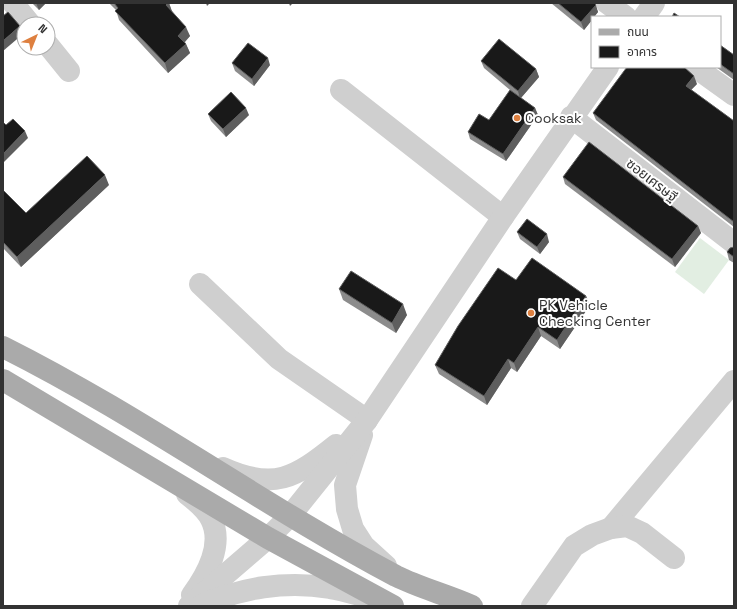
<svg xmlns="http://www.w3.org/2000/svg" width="737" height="609" viewBox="0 0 737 609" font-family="'Space Grotesk','Noto Sans Thai',sans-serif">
<rect width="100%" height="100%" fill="#fff"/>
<path fill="#e2eee2" d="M700,238L729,260L704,294L675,272Z"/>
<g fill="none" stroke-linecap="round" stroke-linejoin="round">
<g stroke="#cfcfcf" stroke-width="22">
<path d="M13,3L30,24"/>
<path d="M607,3L626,17"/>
<path d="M644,17L654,3"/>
<path d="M48,45L69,71"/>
<path d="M695,67L734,95"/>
<path d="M341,90L503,217"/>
<path d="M571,117L734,243"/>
<path d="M200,284L279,359L367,420"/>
<path d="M362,435L345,485L347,509L353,529L364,546L386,566"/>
<path d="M223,468C274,491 295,478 336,445"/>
<path d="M187,494C196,501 206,509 211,519C224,544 207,575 192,595"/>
<path d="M611,528L734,381"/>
<path d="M189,606L268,538L290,516L367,420L503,217L608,67"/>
<path d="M200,606C240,588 286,580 330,588C344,590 358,595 371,598"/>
<path d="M532,606L574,546L592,535L611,528L627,526L642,533L674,558"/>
</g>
<g stroke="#aaa" stroke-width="22">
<path d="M3,347C139,415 262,505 396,576C420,588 448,595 472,606"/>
<path d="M3,380L268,538L393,606"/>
</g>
</g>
<g fill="#8c8c8c">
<path d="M32,3H46L39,10Z"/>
<path d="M109,3H169L172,11L190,36L185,42L186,44L190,53L168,73L119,20L116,10Z"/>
<path d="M551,3H594L598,12L584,30Z"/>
<path d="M720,45L734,55V80L716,67H720Z"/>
<path d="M481,61L536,69L539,77L521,98L535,108L538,115L506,161L470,139L468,132L489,120L510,90L484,68Z"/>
<path d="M232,63L270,65L254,86L235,71Z"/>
<path d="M697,84L691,90L734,121V227L596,120L593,113Z"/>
<path d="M208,114L249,115L226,137L211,121Z"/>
<path d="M563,177L698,226L701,233L675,267L565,184Z"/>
<path d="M109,185L21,267L3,248V190L26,213Z"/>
<path d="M517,232L549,242L540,254L520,239Z"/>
<path d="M734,247V263L729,260L727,252Z"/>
<path d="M516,280L586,296L590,305L560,349L541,336L517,372L511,368L487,405L439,374L435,365Z"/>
<path d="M339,289L407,315L396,333L343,300Z"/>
</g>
<g fill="#5e5e5e">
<path d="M36,3H46L39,10Z"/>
<path d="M168,3H169L172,12L166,5Z"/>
<path d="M206,3H210L207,6Z"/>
<path d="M289,3H293L290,6Z"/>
<path d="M596,5L598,12L594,17H592V20L584,30L581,22Z"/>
<path d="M20,26L23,34L3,51V41Z"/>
<path d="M186,27L190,36L182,45L178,36Z"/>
<path d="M186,44L190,53L168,73L165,63Z"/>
<path d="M268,58L270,65L254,86L252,79Z"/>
<path d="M536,69L539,77L520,99L518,91Z"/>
<path d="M694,76L697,84L688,93L686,86Z"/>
<path d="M246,108L249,115L226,137L223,129Z"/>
<path d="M535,108L538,115L506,161L503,154Z"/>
<path d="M25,131L28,138L3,163V154Z"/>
<path d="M105,175L109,185L21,267L17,257Z"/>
<path d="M698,226L701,233L675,267L672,259Z"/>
<path d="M547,234L549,242L540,254L537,247Z"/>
<path d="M586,296L590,305L560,349L557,340Z"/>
<path d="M403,304L407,315L396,333L392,323Z"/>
<path d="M538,327L541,336L517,372L514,363Z"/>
<path d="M508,359L511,368L487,405L484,396Z"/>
</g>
<g fill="#191919" stroke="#5e5e5e">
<path d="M114,3H168L166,5L186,27L178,36L186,44L165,63L115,11L118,8Z"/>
<path d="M558,3H594L596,5L581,22Z"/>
<path d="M8,12L20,26L3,41V16Z"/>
<path d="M674,13L680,17H672Z"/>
<path d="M499,39L536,69L518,91L481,61Z"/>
<path d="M248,43L268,58L252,79L232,63Z"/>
<path d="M720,45L734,55V74L720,64Z"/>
<path d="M627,67H684L694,76L686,86L734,121V222L593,113Z"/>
<path d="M510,90L535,108L503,154L468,132L479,114L489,120Z"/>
<path d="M231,92L246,108L223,129L208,114Z"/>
<path d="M13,119L25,131L3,154V122L6,125Z"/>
<path d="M589,142L698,226L672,259L563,177Z"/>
<path d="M87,156L105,175L17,257L3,242V190L26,213Z"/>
<path d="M527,219L547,234L537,247L517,232Z"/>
<path d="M734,247V257L727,252L730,248Z"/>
<path d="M532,258L586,296L557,340L538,327L514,363L508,359L484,396L435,365L458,326L498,268L516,280Z"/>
<path d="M351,271L403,304L392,323L339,289Z"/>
</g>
<g fill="#de8040" stroke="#fff" stroke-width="1.5">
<circle cx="517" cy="118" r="4"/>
<circle cx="531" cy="313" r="4"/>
</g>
<g text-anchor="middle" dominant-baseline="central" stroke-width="4" stroke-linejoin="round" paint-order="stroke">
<g font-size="14" fill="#323232" stroke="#fff" text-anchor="start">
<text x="525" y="118">Cooksak</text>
<text x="539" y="305">PK Vehicle<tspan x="539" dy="16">Checking Center</tspan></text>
</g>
<g font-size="14" fill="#323232" stroke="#fff">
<text transform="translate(652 180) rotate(38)">ซอยเศรษฐี</text>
</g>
</g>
<rect width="737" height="609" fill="none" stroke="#323232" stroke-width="8"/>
<rect x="591" y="16" width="130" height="52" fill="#ffffff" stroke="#adadad"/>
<rect x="599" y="29" width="20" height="6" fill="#aaaaaa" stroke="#adadad"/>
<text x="627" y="36" font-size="12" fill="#323232">ถนน</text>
<rect x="599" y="46" width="20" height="12" fill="#191919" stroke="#adadad"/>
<text x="627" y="56" font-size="12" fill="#323232">อาคาร</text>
<g transform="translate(36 36) rotate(43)"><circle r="19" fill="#ffffff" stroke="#adadad"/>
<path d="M0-3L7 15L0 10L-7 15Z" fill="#de8040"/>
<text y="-6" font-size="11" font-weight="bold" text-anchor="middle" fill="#323232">N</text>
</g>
</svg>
